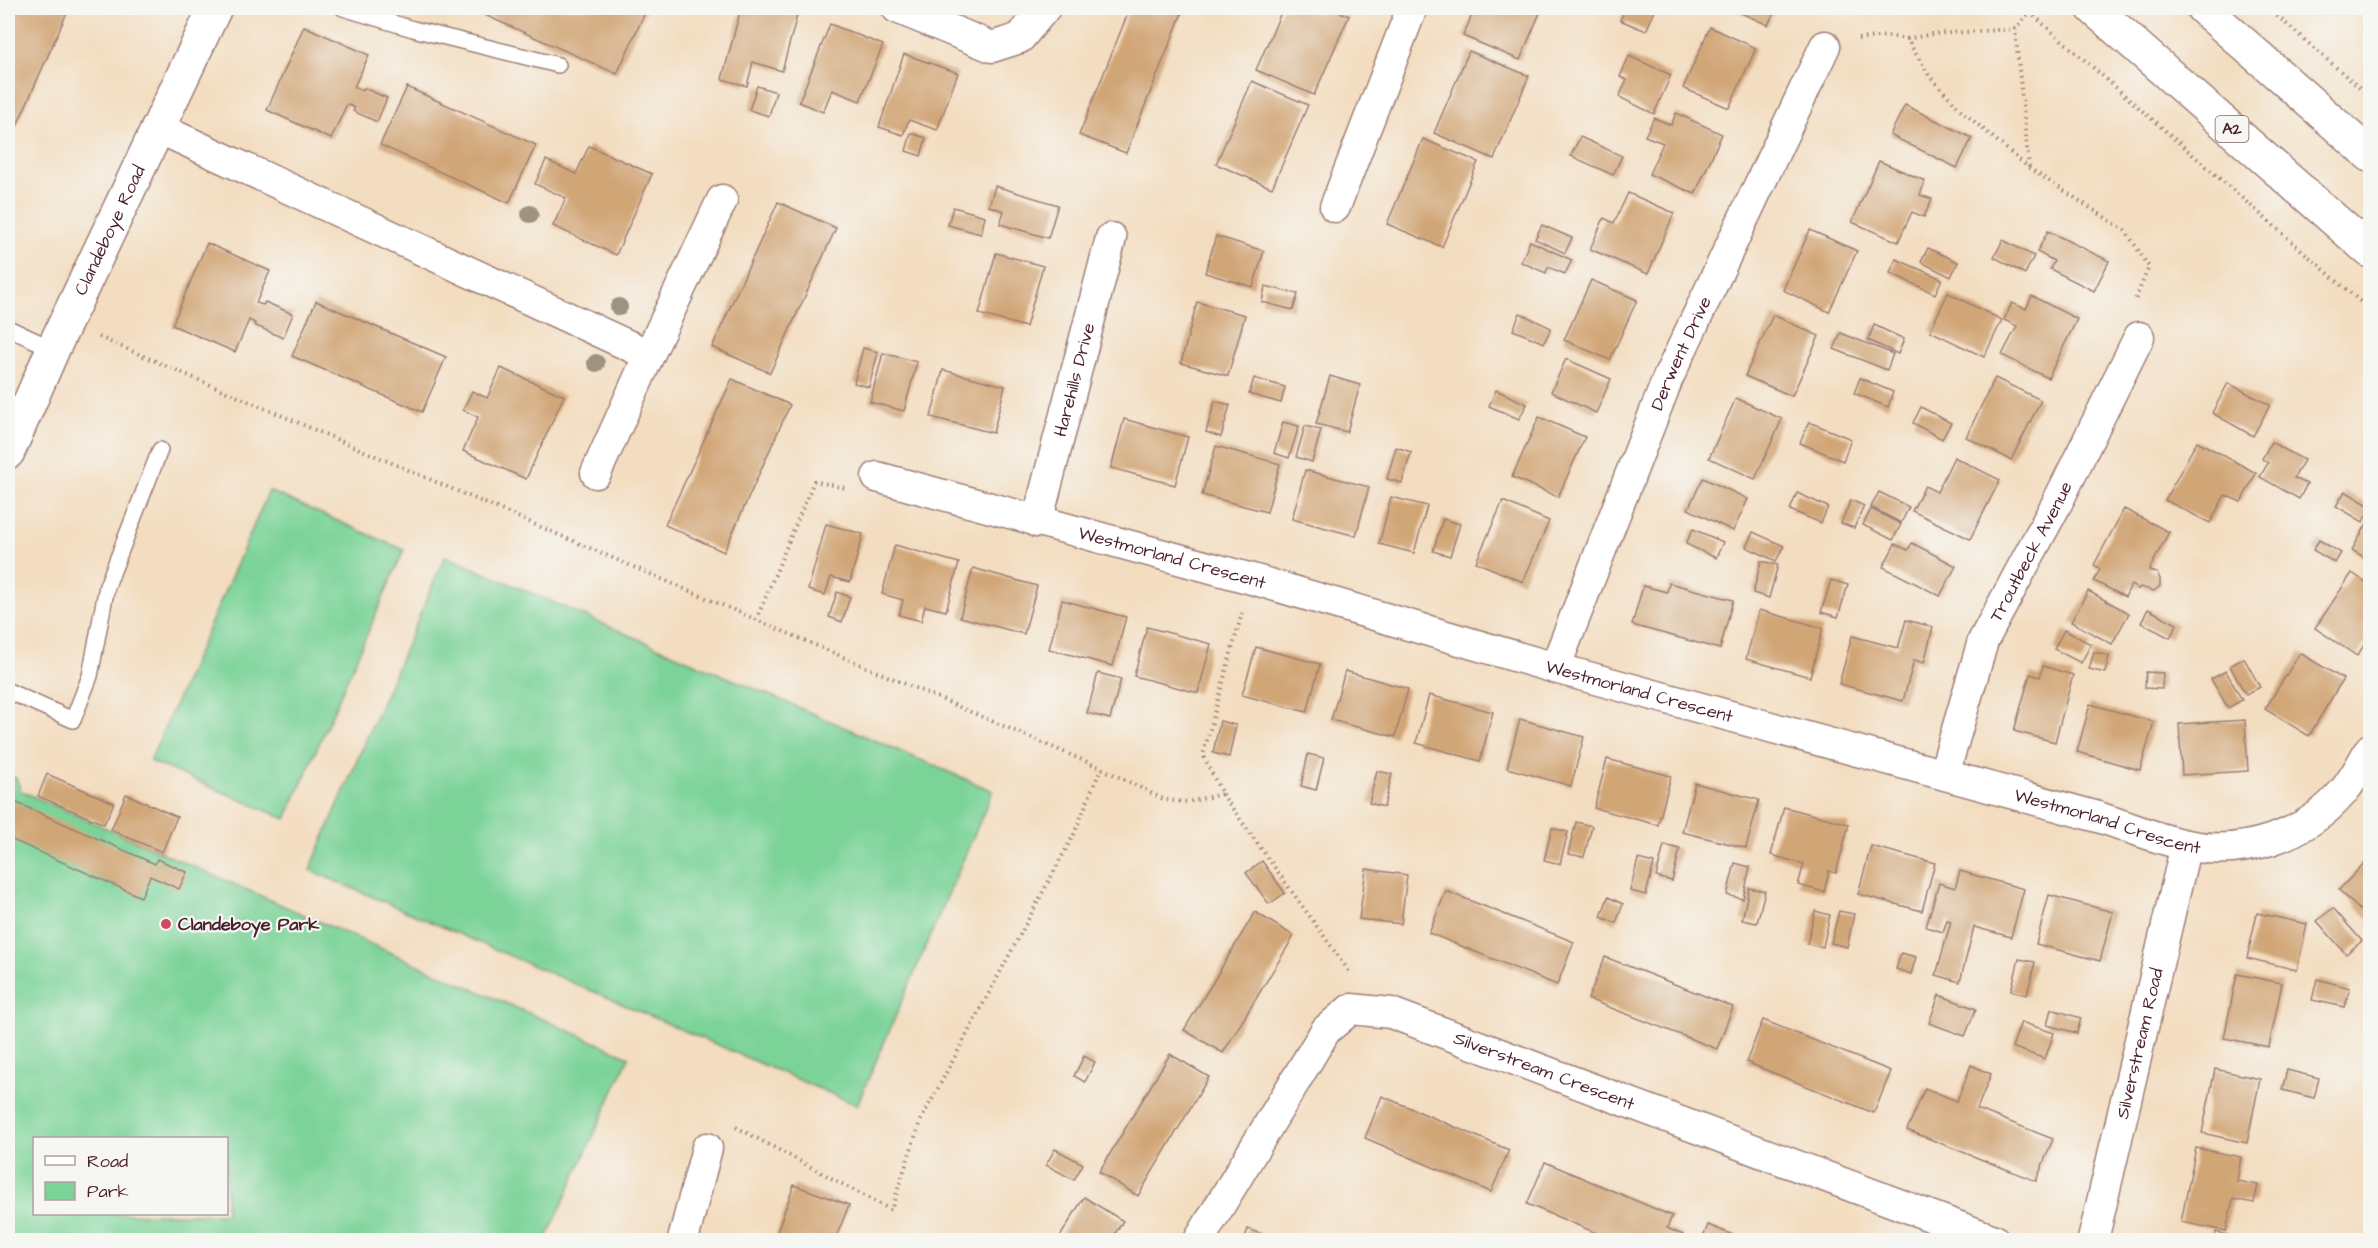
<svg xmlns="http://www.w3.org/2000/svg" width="2378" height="1248" viewBox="0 0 2378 1248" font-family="'Architects Daughter',sans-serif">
<rect width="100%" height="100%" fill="#f6f6f2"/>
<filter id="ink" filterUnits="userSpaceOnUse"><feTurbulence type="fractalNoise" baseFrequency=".0167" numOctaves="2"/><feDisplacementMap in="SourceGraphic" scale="12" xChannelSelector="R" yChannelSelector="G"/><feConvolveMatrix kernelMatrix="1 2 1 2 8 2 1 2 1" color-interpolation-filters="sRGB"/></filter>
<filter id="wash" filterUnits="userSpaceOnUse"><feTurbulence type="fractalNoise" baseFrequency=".008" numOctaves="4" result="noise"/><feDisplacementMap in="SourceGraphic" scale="24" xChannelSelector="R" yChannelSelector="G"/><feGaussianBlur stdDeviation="1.35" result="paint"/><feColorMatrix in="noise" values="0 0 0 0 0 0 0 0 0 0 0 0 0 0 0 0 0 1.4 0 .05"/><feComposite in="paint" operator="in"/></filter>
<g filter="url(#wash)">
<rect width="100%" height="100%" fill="#f3ddc0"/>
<g fill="#7bd398" stroke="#627962" stroke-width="1.5" fill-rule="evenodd">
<path d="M269,491L404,550L286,819L150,761Z"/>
<path d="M445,556L993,791L857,1105L310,870Z"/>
<path d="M8,775L16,778L21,791L629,1057L546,1240H8ZM34,1138H226V1214H34Z"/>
</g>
<g id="blocks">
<g fill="#d1a677">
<path d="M8,8H69L8,146Z"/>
<path d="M469,8H647L617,74Z"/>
<path d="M741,8H780L798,12L782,71L753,62L747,86L722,79Z"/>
<path d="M1130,8H1184L1126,153L1079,135Z"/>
<path d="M1283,8H1330L1349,16L1314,95L1256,70Z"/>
<path d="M1475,8H1542L1520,60L1463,36Z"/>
<path d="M1626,8H1656L1646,31L1620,20Z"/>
<path d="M1730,8H1776L1768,25Z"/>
<path d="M2367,8H2370V29L2363,27Z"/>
<path d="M830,24L883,45L860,101L832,90L823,112L799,102Z"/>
<path d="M304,26L369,55L354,87L362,91L364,88L387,98L377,122L353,111L355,108L347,104L331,139L267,110Z"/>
<path d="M1710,27L1756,48L1729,108L1683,88Z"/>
<path d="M1469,51L1529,76L1494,159L1434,133Z"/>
<path d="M904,54L958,73L937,130L909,120L903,135L879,127Z"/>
<path d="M1629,56L1671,75L1654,114L1619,97L1627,80L1620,77Z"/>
<path d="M1252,81L1308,105L1272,188L1216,164Z"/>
<path d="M757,86L776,92L769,116L749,110Z"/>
<path d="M407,87L536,145L509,203L380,145Z"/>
<path d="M1905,105L1972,138L1957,168L1890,135Z"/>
<path d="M1676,113L1722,134L1695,194L1649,174L1663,143L1645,136L1654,118L1671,125Z"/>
<path d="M911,133L926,138L921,156L906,151Z"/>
<path d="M1580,137L1622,156L1613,175L1571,156Z"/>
<path d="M1423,139L1478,162L1442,247L1387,224Z"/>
<path d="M589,146L652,174L616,255L553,226L566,198L535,184L546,160L576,174Z"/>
<path d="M1879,161L1925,181L1920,195L1932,199L1924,217L1912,212L1898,242L1852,222Z"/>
<path d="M995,186L1058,205L1048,238L1000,224L1004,211L989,206Z"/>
<path d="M1628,193L1674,213L1648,274L1590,249L1604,218L1614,223Z"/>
<path d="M778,202L836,228L770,373L712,347Z"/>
<path d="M953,207L985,216L981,234L948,225Z"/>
<path d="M1542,225L1572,238L1565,253L1535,239Z"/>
<path d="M1810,230L1857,251L1829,312L1783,290Z"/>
<path d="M2048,231L2109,261L2094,291L2050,269L2054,261L2037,252Z"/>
<path d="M1216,236L1264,251L1253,287L1205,273Z"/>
<path d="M2003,240L2034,256L2025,274L1994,257Z"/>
<path d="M1530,241L1572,260L1565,274L1548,267L1546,273L1521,262Z"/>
<path d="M207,243L270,271L256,303L263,305L265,302L293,314L283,338L254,325L255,323L249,320L235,352L172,325Z"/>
<path d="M1928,248L1958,262L1951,277L1921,262Z"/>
<path d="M996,253L1043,266L1026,327L979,314Z"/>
<path d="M1896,259L1942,279L1935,294L1890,273Z"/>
<path d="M1591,280L1637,300L1610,360L1564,340Z"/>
<path d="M1265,286L1298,294L1293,310L1262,302Z"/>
<path d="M1948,293L2002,320L1984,357L1930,331Z"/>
<path d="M2032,296L2077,319L2048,378L2002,355L2017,326L2004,320L2012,303L2026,309Z"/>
<path d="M316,301L446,357L422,412L292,356Z"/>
<path d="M1197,302L1245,315L1228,376L1181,363Z"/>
<path d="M1520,313L1551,328L1544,343L1513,330Z"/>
<path d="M1773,315L1819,336L1792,396L1745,376Z"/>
<path d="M1874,325L1904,339L1898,354L1868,340Z"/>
<path d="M1841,333L1893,354L1887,370L1834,349Z"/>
<path d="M863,348L878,352L869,387L854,383Z"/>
<path d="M883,353L917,362L904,411L870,402Z"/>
<path d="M1566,359L1611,379L1596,413L1551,392Z"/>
<path d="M501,368L564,396L526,479L463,451L478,417L463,410L472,391L487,398Z"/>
<path d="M943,370L1005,386L993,433L931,417Z"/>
<path d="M1330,376L1360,385L1347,432L1316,424Z"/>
<path d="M1254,378L1285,387L1281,403L1249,394Z"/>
<path d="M1860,378L1893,392L1888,407L1854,393Z"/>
<path d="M1995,378L2041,400L2011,460L1966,437Z"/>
<path d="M732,379L790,405L724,552L665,525Z"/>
<path d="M2228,383L2270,405L2253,436L2212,413Z"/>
<path d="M1496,390L1527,404L1519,419L1489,406Z"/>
<path d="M1736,398L1782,419L1755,479L1709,458Z"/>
<path d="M1215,401L1230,405L1221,437L1206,432Z"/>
<path d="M1921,407L1951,423L1942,439L1913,423Z"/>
<path d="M1539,417L1585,437L1558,497L1512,477Z"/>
<path d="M1124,419L1188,437L1175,485L1111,468Z"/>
<path d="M1283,422L1299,426L1289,458L1274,453Z"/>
<path d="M1809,422L1851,439L1843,461L1800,443Z"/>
<path d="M1305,426L1321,430L1312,462L1296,457Z"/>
<path d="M2197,441L2256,473L2241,502L2225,495L2210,523L2165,500Z"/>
<path d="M2271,442L2304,460L2294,478L2307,484L2299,499L2260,477L2268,463L2262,459Z"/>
<path d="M1216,446L1280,464L1267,512L1202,495Z"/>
<path d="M1396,447L1411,452L1402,483L1387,479Z"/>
<path d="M1954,457L2000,480L1970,539L1912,511L1925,486L1937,492Z"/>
<path d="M1305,470L1369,487L1356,536L1292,519Z"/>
<path d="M1703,478L1748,499L1733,531L1688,509Z"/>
<path d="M2345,491L2370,506L2363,522L2336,506Z"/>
<path d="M1879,492L1909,507L1901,523L1871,507Z"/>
<path d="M1797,493L1828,507L1821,523L1790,510Z"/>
<path d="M1391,497L1427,506L1414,553L1379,544Z"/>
<path d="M1851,500L1864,506L1854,528L1841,523Z"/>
<path d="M1503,501L1549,521L1523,582L1476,562Z"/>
<path d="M1871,509L1901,524L1893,540L1863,525Z"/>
<path d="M2124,509L2169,532L2149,570L2157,573L2160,579V586L2154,591L2140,587L2138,589L2131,585L2125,597L2094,581L2100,569L2094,565Z"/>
<path d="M2370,518V561L2352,550Z"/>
<path d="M1443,519L1460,524L1450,556L1433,551Z"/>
<path d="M826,524L863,534L850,582L831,577L825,595L808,590Z"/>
<path d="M1693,529L1723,542L1716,558L1686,544Z"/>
<path d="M1753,532L1784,546L1776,561L1746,547Z"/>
<path d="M2319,540L2341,553L2335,563L2313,550Z"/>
<path d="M1912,543L1956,566L1940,596L1883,567L1895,544L1908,550Z"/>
<path d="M895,545L959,563L946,611L925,606L921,621L899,615L903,600L882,594Z"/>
<path d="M1761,561L1778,565L1769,598L1753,593Z"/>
<path d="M973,568L1037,586L1024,634L960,617Z"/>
<path d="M2352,573L2370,585V636L2357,656L2315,628Z"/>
<path d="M1831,580L1848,585L1838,617L1821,612Z"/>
<path d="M1669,583L1733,600L1720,649L1632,625L1643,586L1667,592Z"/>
<path d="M2088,591L2129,613L2112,644L2071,622Z"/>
<path d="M837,592L850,597L842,622L829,617Z"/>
<path d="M1062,600L1126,617L1113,666L1049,649Z"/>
<path d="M2148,609L2177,624L2170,638L2141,623Z"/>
<path d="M1759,610L1823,628L1810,677L1746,659Z"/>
<path d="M1906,620L1933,627L1924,663L1914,660L1903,701L1839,684L1852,636L1898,648Z"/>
<path d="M1147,627L1211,644L1198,693L1134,676Z"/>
<path d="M2064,630L2091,644L2081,663L2054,649Z"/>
<path d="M1256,647L1320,664L1307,712L1242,695Z"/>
<path d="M2094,652L2109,656L2105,673L2089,669Z"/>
<path d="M2300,653L2343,679L2309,736L2265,709Z"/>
<path d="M2244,658L2260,687L2246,695L2230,666Z"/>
<path d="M2043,666L2073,675L2055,742L2014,731L2030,674L2040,677Z"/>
<path d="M1345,671L1408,689L1395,737L1331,720Z"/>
<path d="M2226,671L2242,700L2228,708L2211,679Z"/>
<path d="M2146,672L2163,673L2162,689L2145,688Z"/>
<path d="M1098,673L1121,679L1110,719L1087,713Z"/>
<path d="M1429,695L1493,712L1480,761L1416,743Z"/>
<path d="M2090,704L2154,722L2140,770L2077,752Z"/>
<path d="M1520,719L1584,737L1571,786L1507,768Z"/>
<path d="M2245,720L2248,771L2182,775L2179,724Z"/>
<path d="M1220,721L1236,725L1229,757L1213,753Z"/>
<path d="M1308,754L1324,758L1316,790L1301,786Z"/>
<path d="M1607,759L1671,776L1658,825L1594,808Z"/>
<path d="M1377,771L1392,774L1384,807L1369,803Z"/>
<path d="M47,774L114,803L104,824L38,796Z"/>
<path d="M1695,783L1759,800L1746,848L1682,832Z"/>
<path d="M126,794L177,817L162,852L111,830Z"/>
<path d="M8,799L155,864L157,859L187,872L179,889L150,876L141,897L8,838Z"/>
<path d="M1784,807L1849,824L1836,873L1829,871L1824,892L1798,885L1804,864L1771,855Z"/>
<path d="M1576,822L1592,826L1584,857L1568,854Z"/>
<path d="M1552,828L1568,832L1560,864L1544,860Z"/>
<path d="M1664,845L1680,849L1672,881L1656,877Z"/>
<path d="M1871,846L1935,863L1922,911L1858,894Z"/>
<path d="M2370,857V920L2339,890Z"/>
<path d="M1638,859L1654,863L1646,895L1630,891Z"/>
<path d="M1262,861L1285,893L1269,904L1246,873Z"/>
<path d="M1735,863L1750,867L1743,899L1727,895Z"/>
<path d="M1366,869L1407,875L1401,924L1359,919Z"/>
<path d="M1960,871L2024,889L2011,937L1974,927L1960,982L1936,975L1951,921L1947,920L1943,932L1926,927L1939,883L1955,888Z"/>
<path d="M1749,888L1765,891L1757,923L1742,920Z"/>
<path d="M1446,891L1574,942L1557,985L1429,933Z"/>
<path d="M2049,895L2113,912L2100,961L2036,944Z"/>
<path d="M1608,897L1623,904L1616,923L1601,917Z"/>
<path d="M2333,908L2362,941L2346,954L2317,921Z"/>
<path d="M1815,911L1830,915L1823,947L1807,944Z"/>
<path d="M1839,911L1854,914L1847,947L1831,943Z"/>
<path d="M1255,912L1294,936L1223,1053L1184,1030Z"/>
<path d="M2257,913L2307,924L2297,970L2247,958Z"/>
<path d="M1901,953L1916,957L1911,974L1896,969Z"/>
<path d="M1605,957L1733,1007L1717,1049L1588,999Z"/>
<path d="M2019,959L2035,962L2027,995L2011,991Z"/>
<path d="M2237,974L2282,983L2269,1047L2224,1038Z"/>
<path d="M2317,979L2350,988L2345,1007L2312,1000Z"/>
<path d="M1939,995L1976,1009L1965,1036L1929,1023Z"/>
<path d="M2051,1009L2081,1018L2077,1033L2047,1025Z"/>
<path d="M1763,1020L1891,1071L1874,1113L1746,1062Z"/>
<path d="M2021,1022L2054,1033L2045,1059L2012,1047Z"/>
<path d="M1170,1054L1209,1077L1138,1196L1099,1172Z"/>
<path d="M1084,1056L1095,1062L1085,1082L1074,1076Z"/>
<path d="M1971,1065L1991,1074L1977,1109L2053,1139L2036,1181L1907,1130L1925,1088L1957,1101Z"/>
<path d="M2215,1069L2260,1079L2247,1143L2202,1133Z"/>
<path d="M2287,1070L2319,1078L2314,1098L2282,1090Z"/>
<path d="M1382,1096L1509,1150L1491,1192L1365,1138Z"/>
<path d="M2196,1148L2241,1157L2237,1181L2258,1185L2254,1203L2233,1199L2226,1231L2181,1222Z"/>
<path d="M1055,1149L1083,1164L1074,1180L1046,1165Z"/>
<path d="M1545,1162L1672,1216L1667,1228L1683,1235L1681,1240H1613L1527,1204Z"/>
<path d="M794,1185L849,1205L835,1240H774Z"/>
<path d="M1084,1197L1123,1221L1111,1240H1058Z"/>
<path d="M1708,1225L1746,1240H1702Z"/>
<path d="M1248,1229L1277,1240H1244Z"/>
<path d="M2216,1232L2248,1240H2214Z"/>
</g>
</g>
</g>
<g filter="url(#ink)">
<use href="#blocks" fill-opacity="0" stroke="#9e7e76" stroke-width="1.5"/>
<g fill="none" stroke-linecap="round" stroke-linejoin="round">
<g stroke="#9e7e76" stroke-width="18">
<g id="lane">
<path d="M343,8L413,29L558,65"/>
<path d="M8,328L53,349"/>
<path d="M8,691L73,720L90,676L107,586L160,450"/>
</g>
</g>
<g stroke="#9e7e76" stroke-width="33">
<g id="street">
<path d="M897,8L992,47L1020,38L1045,8"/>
<path d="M158,128L649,355L722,200"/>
<path d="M1335,207L1412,8"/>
<path d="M596,473L649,355"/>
<path id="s1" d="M877,477L1252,579L1555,668L2098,817C2127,826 2157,839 2186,845C2242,857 2306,836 2343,792C2354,779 2362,763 2370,749"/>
<path id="s2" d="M1037,522L1111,238"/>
<path id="s3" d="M1555,668L1668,378L1825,46"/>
<path id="s4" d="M1944,774L1983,641L2057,503L2139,337"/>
<path d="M683,1240L707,1148"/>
<path id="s5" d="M1199,1240L1326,1030L1351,1009L1391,1013L1994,1240"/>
<path id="s6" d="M2093,1240L2186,845"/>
</g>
</g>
<g stroke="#9e7e76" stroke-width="36">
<g id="secondary">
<path id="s7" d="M8,452L53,349L215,8"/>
</g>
</g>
<g stroke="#9e7e76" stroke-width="36">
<g id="highway">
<path d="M2093,8L2370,251"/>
<path d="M2203,8L2370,155"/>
</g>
</g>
<g stroke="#9e7e76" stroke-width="4" stroke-dasharray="1.5 4.5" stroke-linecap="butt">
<path d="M2025,8L2370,310"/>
<path d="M2268,8L2370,97"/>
<path d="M1858,39L1887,36L1907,39L1930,77L1963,112L2029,168L2126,231L2149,267L2134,302"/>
<path d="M1907,39L1932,34L2015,29"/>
<path d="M2029,167L2015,29L2030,12"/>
<path d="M99,337L1101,768L1165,800L1188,802L1222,794L1203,755L1242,613"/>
<path d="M756,620L814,481L845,488"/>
<path d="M1222,794L1351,974"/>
<path d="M736,1127L891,1210L920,1122L1074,834L1101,768"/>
</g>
<use href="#lane" stroke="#fff" stroke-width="15"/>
<use href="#street" stroke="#fff" stroke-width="30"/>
<use href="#secondary" stroke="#fff" stroke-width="33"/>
<use href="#highway" stroke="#fff" stroke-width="33"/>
</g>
<g fill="#9e9280">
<circle cx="530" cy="214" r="9"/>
<circle cx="619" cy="307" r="9"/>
<circle cx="596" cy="363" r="9"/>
</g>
</g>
<circle fill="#d1495b" stroke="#f6f6f2" stroke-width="2" cx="166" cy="924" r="6"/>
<g text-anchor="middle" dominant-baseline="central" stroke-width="4.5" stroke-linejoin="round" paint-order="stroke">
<rect fill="#f6f6f2" stroke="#7e6067" stroke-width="1.5" x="2215.5" y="116" width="33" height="26" rx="4.5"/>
<g font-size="16" font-weight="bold" fill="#4a1f2b">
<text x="2232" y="129">A2</text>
</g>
<g font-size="18" fill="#4a1f2b" stroke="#f6f6f2">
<text stroke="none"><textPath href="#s7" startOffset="244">Clandeboye Road</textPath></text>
<text stroke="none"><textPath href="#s3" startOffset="339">Derwent Drive</textPath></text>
<text stroke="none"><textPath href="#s2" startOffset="147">Harehills Drive</textPath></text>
<text stroke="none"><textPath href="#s4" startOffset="240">Troutbeck Avenue</textPath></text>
<text stroke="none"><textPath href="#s1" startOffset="306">Westmorland Crescent</textPath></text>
<text stroke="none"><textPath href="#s1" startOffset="792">Westmorland Crescent</textPath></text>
<text stroke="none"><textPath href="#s1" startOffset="1278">Westmorland Crescent</textPath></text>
<text stroke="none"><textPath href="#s6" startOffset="202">Silverstream Road</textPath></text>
<text stroke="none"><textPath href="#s5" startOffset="482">Silverstream Crescent</textPath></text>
</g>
<g font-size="18" font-weight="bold" fill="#4a1f2b" stroke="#f6f6f2" text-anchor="start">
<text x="178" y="924">Clandeboye Park</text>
</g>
</g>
<rect width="2378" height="1248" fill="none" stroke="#f6f6f2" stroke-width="30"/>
<rect x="33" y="1137" width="195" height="78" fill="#f6f6f2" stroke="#b1a0a2" stroke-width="1.5"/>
<rect x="45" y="1156" width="30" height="9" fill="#ffffff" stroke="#b1a0a2" stroke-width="1.5"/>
<text x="87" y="1167" font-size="18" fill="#4a1f2b">Road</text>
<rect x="45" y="1182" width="30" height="18" fill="#7bd398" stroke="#b1a0a2" stroke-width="1.5"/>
<text x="87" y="1197" font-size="18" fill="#4a1f2b">Park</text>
</svg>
